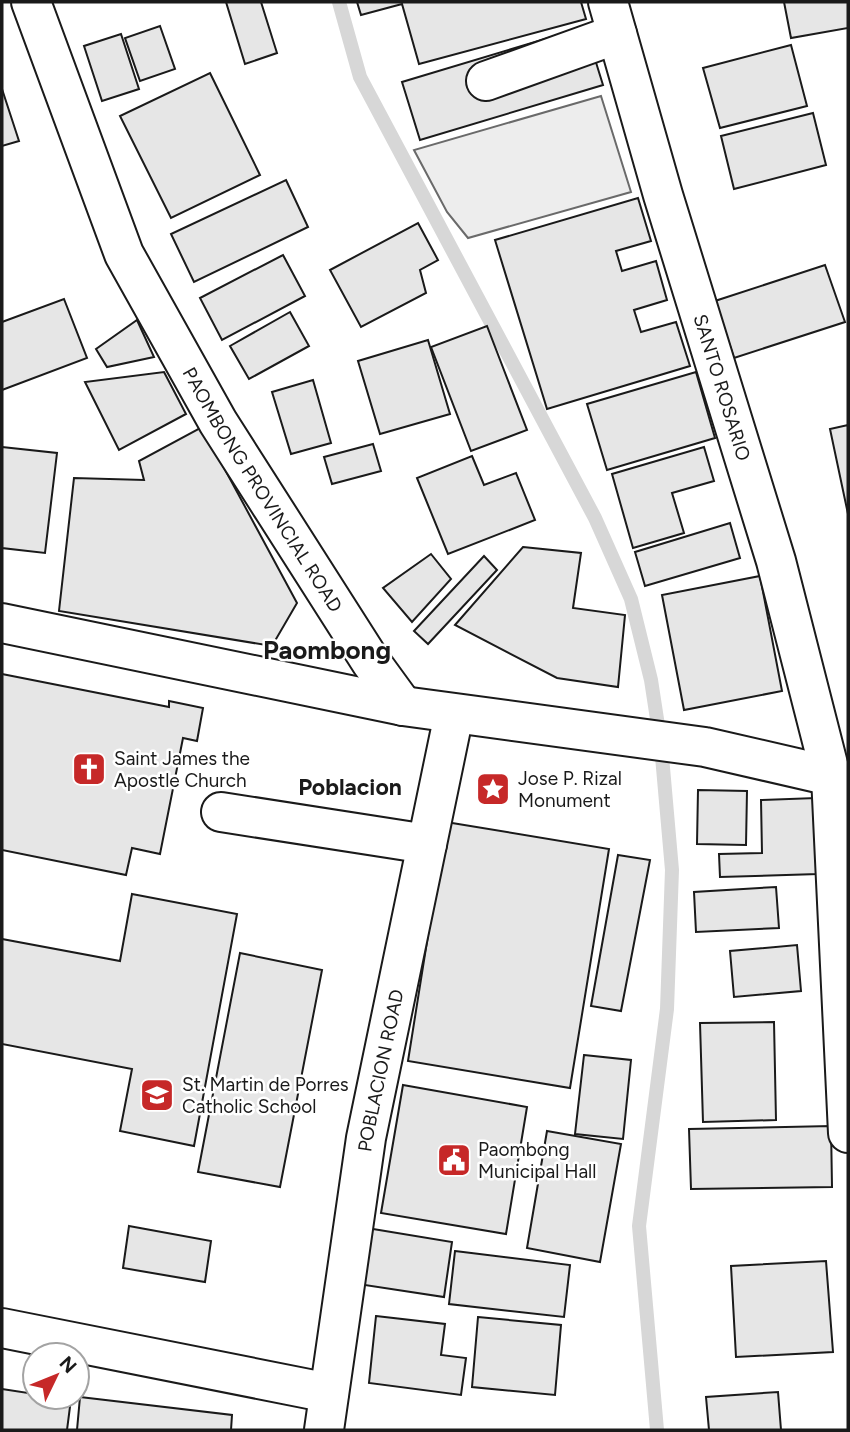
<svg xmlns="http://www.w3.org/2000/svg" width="850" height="1432" viewBox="0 0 850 1432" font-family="Figtree,sans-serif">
<rect width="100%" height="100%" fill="#fff"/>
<path fill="#ededed" stroke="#6a6a6a" stroke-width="2" d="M601,96L631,192L468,238L447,212L414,150Z"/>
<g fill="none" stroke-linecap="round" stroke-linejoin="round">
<path stroke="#d7d7d7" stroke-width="14" d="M339,2L360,77L595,518L631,599L651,680L661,745L672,870L667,1009L639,1226L657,1430"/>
</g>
<g fill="#e6e6e6" stroke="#1a1a1a" stroke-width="2">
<path d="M226,2H261L277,53L245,64Z"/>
<path d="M357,2H581L586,19L419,64L402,4L361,15Z"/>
<path d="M784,2H848V28L791,38Z"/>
<path d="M160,26L175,69L140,81L125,38Z"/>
<path d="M585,27L603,85L420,140L402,82Z"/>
<path d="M121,34L139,89L102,101L84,46Z"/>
<path d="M791,45L807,106L720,128L703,68Z"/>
<path d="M210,73L260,175L171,218L120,116Z"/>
<path d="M2,89L19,141L2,146Z"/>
<path d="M813,113L826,165L734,189L721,136Z"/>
<path d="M286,180L308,227L194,282L171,234Z"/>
<path d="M638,198L651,241L616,251L622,271L656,261L667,300L634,310L641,332L676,322L690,366L547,409L495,240Z"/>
<path d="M418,223L438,260L420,270L426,293L361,327L330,270Z"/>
<path d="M283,255L305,296L222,340L200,298Z"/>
<path d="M825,265L845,322L734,358L715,301Z"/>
<path d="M64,299L87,358L2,390V322Z"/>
<path d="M290,312L309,346L249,379L230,346Z"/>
<path d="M137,320L154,357L107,367L96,349Z"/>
<path d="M487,326L527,430L471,451L431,347Z"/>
<path d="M428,340L450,414L380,434L358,361Z"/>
<path d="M164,372L186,414L119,450L85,382Z"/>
<path d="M696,372L715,438L607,470L587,404Z"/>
<path d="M313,380L331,443L291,454L272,392Z"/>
<path d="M848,425V514L830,429Z"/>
<path d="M202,427L297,603L272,646L59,611L74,478L144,480L139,461Z"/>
<path d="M373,444L381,471L332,484L324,457Z"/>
<path d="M2,447L57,453L45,553L2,548Z"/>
<path d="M704,447L714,481L672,493L684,533L633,548L612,474Z"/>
<path d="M472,456L484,485L516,473L535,520L448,554L417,478Z"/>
<path d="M730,523L740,558L645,586L635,552Z"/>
<path d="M523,547L581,553L573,608L625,615L618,687L557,678L455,625Z"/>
<path d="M431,554L451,579L412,622L383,588Z"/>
<path d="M484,556L497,570L428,644L414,631Z"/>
<path d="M760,576L782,691L684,710L662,595Z"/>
<path d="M2,674L169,707V701L203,708L197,741L183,738L160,854L132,848L126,875L2,850Z"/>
<path d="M698,790L747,791L746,845L697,844Z"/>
<path d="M816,798L818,874L720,877L719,854L762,853L761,800Z"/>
<path d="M446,822L609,849L570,1088L408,1061Z"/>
<path d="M618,855L650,860L621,1011L591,1006Z"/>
<path d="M776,887L779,928L696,932L694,892Z"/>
<path d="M132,894L237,914L194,1146L120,1131L132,1069L2,1044V939L120,961Z"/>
<path d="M797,945L801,991L734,997L730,951Z"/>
<path d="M240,953L322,970L280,1187L198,1172Z"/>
<path d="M774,1022L776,1120L703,1122L700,1023Z"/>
<path d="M584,1055L631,1060L623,1139L575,1134Z"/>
<path d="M403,1085L527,1107L506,1234L381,1213Z"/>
<path d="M831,1126L832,1187L691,1189L689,1129Z"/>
<path d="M547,1131L621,1144L600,1262L527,1248Z"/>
<path d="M129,1226L211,1241L205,1282L123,1268Z"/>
<path d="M367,1228L452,1242L444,1297L358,1284Z"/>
<path d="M455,1251L570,1265L564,1317L449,1304Z"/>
<path d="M826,1261L833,1352L736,1357L731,1266Z"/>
<path d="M376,1316L445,1324L441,1355L466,1358L461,1395L369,1383Z"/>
<path d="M478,1317L561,1325L555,1395L472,1387Z"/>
<path d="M2,1389L35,1394V1397L71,1399L67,1430H2Z"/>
<path d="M778,1392L781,1430H709L706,1397Z"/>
<path d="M80,1397L232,1415L231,1430H77Z"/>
</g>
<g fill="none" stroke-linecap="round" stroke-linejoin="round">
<g stroke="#1a1a1a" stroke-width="42">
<g id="minor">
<path id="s1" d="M608,2L663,195L776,561L831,776L848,1133"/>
<path d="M486,81L617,34"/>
<path d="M221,812L427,844"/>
<path d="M2,1328L329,1393"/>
<path id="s2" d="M324,1430L366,1138L454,714"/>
</g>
</g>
<g stroke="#1a1a1a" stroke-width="42">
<g id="major">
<path id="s3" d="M31,2L124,254L218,422L371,662L403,706"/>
<path d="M2,623L403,706L705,747L831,776L848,783"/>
</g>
</g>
<use href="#minor" stroke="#fff" stroke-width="38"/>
<use href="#major" stroke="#fff" stroke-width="38"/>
</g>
<defs>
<g id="church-square" transform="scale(1.75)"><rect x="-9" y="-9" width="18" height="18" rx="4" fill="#c62828" stroke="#fff"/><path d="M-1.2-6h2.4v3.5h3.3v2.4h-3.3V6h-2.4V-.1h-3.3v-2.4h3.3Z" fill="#fff"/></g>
<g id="sight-square" transform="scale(1.75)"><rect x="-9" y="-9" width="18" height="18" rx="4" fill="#c62828" stroke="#fff"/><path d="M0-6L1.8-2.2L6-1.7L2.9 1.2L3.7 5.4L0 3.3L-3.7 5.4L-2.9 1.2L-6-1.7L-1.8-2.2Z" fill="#fff"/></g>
<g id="school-square" transform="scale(1.75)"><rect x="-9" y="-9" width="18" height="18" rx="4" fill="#c62828" stroke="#fff"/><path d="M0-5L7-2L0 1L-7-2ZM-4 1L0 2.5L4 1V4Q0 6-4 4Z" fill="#fff"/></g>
<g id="civic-square" transform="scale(1.75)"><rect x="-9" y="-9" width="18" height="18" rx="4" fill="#c62828" stroke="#fff"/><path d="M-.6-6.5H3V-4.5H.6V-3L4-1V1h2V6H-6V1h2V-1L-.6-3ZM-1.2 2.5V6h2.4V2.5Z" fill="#fff"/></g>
</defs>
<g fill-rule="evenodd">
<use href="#church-square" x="89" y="769"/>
<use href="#sight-square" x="493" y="789"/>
<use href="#school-square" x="157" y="1095"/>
<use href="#civic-square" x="454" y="1160"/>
</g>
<g text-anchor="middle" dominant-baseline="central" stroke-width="5" stroke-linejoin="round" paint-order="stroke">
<g font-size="19" fill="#1a1a1a" stroke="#fff">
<text stroke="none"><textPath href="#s1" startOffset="402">SANTO ROSARIO</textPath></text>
<text stroke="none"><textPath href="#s3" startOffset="542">PAOMBONG PROVINCIAL ROAD</textPath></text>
<text stroke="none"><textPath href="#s2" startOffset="364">POBLACION ROAD</textPath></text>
</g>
<g font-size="19" fill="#1a1a1a" stroke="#fff" text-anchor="start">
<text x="114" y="758">Saint James the<tspan x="114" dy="22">Apostle Church</tspan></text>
<text x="518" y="778">Jose P. Rizal<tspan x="518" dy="22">Monument</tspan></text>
<text x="182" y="1084">St. Martin de Porres<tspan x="182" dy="22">Catholic School</tspan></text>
<text x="478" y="1149">Paombong<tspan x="478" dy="22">Municipal Hall</tspan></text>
</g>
<g font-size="23" font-weight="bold" fill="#1a1a1a" stroke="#fff">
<text x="350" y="787">Poblacion</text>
</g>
<g font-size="26" font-weight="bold" fill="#1a1a1a" stroke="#fff">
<text x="327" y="650">Paombong</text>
</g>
</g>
<rect width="850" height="1432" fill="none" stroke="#1a1a1a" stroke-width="7"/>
<g transform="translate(56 1376) rotate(47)"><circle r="33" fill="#ffffff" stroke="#a3a3a3" stroke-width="2"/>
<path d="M0-5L12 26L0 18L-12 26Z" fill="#c62828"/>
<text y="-10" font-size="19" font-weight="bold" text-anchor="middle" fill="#1a1a1a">N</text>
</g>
</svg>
